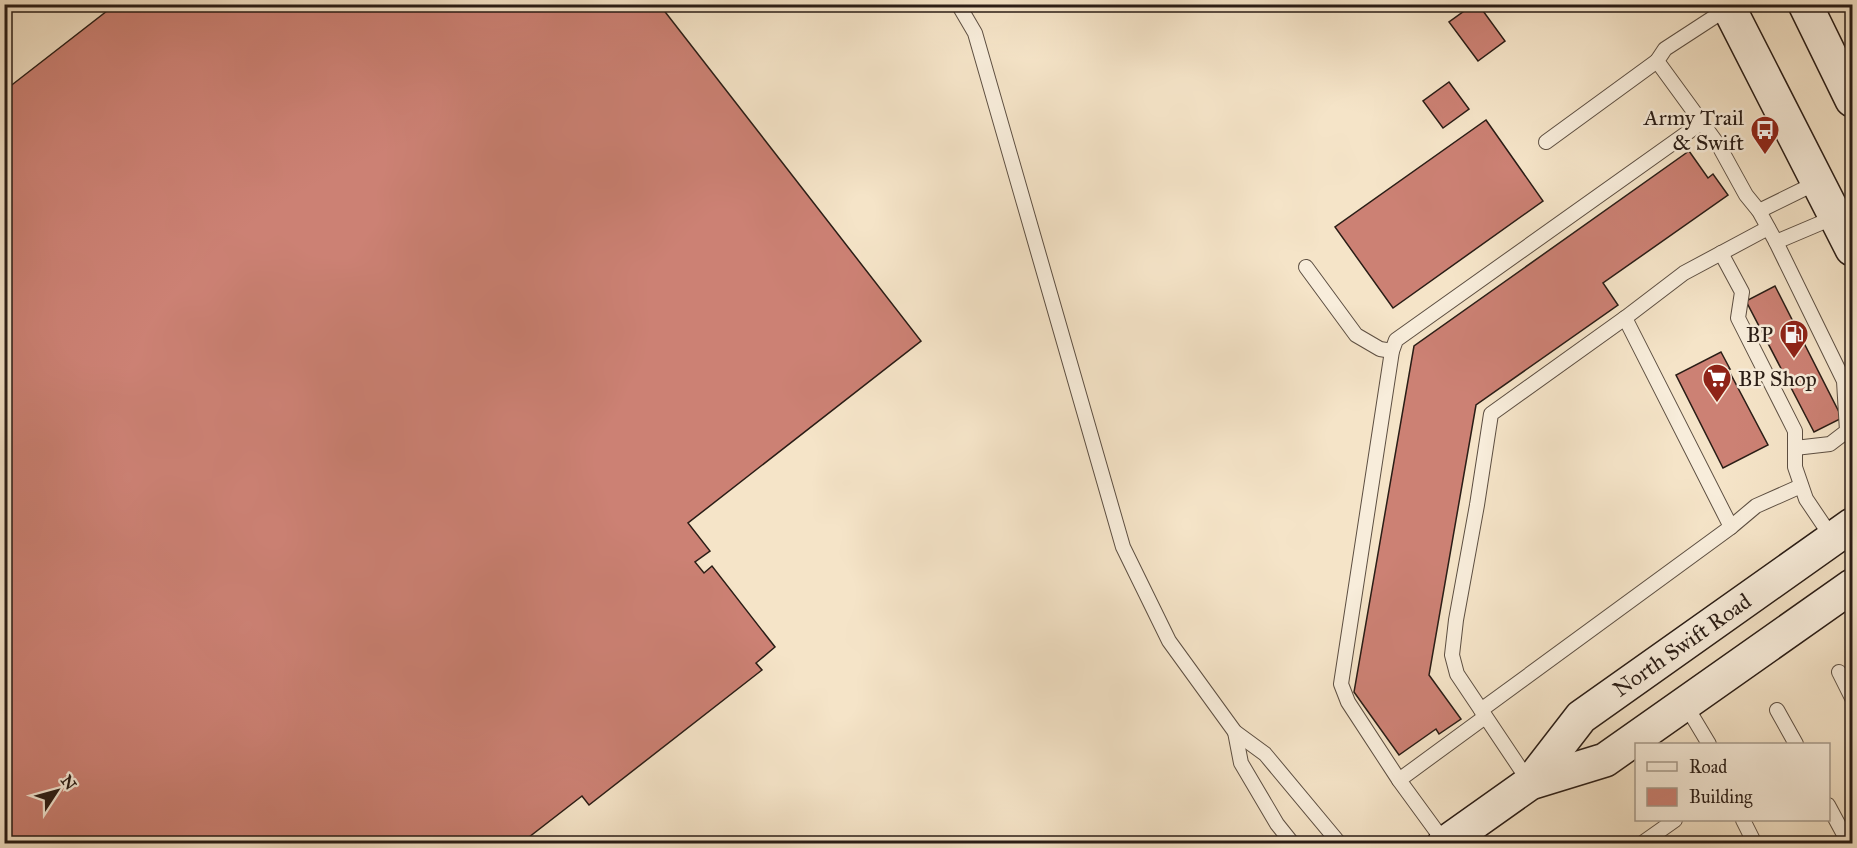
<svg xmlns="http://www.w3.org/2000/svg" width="1857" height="848" viewBox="0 0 1857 848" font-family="'IM FELL Great Primer',serif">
<rect width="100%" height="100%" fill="#f5e4c8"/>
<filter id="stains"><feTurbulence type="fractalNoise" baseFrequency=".00333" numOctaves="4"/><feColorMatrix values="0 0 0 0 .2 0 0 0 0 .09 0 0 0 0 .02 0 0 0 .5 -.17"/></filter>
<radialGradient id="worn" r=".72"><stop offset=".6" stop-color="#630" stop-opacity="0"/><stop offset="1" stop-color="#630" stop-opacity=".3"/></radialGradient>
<g fill="#cc8174" stroke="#2a1d16" stroke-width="1.5">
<path d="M116,4H659L921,341L688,523L710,551L695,562L704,573L712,566L775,647L756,663L762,670L589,805L582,796L520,844H4V91Z"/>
<path d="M1474,4H1478L1505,41L1478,61L1449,22Z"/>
<path d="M1449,82L1469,109L1443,128L1423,101Z"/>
<path d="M1486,120L1543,201L1393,308L1335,227Z"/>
<path d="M1689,151L1708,178L1713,174L1728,195L1603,283L1618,305L1476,405L1429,675L1461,719L1439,734L1436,729L1399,755L1354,692L1414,346Z"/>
<path d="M1775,286L1842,418L1814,432L1746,301Z"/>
<path d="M1721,352L1730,369H1728L1768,445L1723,468L1676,375Z"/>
</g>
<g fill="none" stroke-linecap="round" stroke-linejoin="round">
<g stroke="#5d4f42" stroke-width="16">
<g id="lane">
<path d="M958,4L975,33L1123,547L1169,641L1235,732L1265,754L1340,844"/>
<path d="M1728,8L1665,49L1657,61L1719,146L1746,195L1759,211L1776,242L1844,381L1847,431L1830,444L1795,448"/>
<path d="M1546,142L1657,61"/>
<path d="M1759,211L1818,182"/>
<path d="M1776,242L1835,217"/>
<path d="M1721,253L1742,292L1738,318L1795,431V467L1806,499L1833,539"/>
<path d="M1306,267L1356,335L1380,349L1392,351"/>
<path d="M1731,527L1756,506L1801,486"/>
<path d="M1839,672L1852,698"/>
<path d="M1685,704L1709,744"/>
<path d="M1481,710L1731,527L1625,318"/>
<path d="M1777,710L1796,744"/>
<path d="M1235,732L1241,763L1277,824L1293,844"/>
<path d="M1399,780L1348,702L1341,684L1392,351L1396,340L1701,123"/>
<path d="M1530,783L1457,674L1452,655L1456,620L1477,505L1491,414L1625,318L1684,273L1768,228"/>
<path d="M1828,805L1849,844"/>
<path d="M1743,820L1755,844"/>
<path d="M1445,843L1399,780L1485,717"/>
<path d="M1641,844L1675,820"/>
</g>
</g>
<g stroke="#2a1d16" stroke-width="36">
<g id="secondary">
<path d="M1727,4L1852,249"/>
<path d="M1805,4L1852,100"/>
<path d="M1530,783L1581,717L1852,525"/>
<path d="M1444,844L1530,783L1605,760L1852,586"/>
</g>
</g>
<use href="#lane" stroke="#f8eddb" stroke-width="14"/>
<use href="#secondary" stroke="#f8eddb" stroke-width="33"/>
</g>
<defs>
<g id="bus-pin" transform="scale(1.5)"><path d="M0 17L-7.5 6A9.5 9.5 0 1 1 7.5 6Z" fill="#8f2418" stroke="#f8eddb"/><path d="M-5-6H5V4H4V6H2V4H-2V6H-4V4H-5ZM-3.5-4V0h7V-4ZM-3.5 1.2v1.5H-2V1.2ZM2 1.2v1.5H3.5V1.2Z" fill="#fff"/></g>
<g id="fuel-pin" transform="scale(1.5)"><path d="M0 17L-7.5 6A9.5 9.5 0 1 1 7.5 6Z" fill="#8f2418" stroke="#f8eddb"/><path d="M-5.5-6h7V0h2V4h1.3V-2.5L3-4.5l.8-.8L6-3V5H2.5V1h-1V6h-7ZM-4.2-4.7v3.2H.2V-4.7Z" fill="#fff"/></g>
<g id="supermarket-pin" transform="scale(1.5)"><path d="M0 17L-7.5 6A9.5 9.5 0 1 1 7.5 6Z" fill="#8f2418" stroke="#f8eddb"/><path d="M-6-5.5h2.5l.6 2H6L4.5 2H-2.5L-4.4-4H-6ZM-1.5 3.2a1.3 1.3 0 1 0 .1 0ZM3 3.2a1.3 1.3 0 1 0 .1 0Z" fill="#fff"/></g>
</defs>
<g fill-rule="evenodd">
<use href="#bus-pin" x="1765" y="130"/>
<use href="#fuel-pin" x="1794" y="334"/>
<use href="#supermarket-pin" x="1717" y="378"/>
</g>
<g text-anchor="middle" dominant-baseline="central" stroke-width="5" stroke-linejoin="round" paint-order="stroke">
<g font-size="22" fill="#2a1d16" stroke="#f8eddb" text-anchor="end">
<text x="1744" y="117">Army Trail<tspan x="1744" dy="25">&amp; Swift</tspan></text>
<text x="1773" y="334">BP</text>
<text x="1738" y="378" text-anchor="start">BP Shop</text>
</g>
<g font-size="22" fill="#2a1d16" stroke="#f8eddb">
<text transform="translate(1682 645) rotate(-35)">North Swift Road</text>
</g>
</g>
<rect width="1857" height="848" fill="none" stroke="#f5e4c8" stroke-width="24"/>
<rect x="6" y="6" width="1845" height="836" fill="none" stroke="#2a1d16" stroke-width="3"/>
<rect x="12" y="12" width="1833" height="824" fill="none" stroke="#2a1d16" stroke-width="1.5"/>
<rect x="1635" y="743" width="195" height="78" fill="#f8eddb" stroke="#a69a8c" stroke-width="1.5"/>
<rect x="1647" y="762" width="30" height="9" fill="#f8eddb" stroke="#a69a8c" stroke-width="1.5"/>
<text x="1689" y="773" font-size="18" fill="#2a1d16">Road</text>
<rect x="1647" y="788" width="30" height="18" fill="#cc8174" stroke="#a69a8c" stroke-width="1.5"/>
<text x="1689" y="803" font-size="18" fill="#2a1d16">Building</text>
<g transform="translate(57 791) rotate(54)" stroke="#f8eddb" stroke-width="4.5" paint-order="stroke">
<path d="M0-4.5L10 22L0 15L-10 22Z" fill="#2a1d16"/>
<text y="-9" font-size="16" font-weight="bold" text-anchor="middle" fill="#2a1d16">N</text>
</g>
<rect width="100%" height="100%" filter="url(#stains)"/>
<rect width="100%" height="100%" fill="url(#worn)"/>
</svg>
